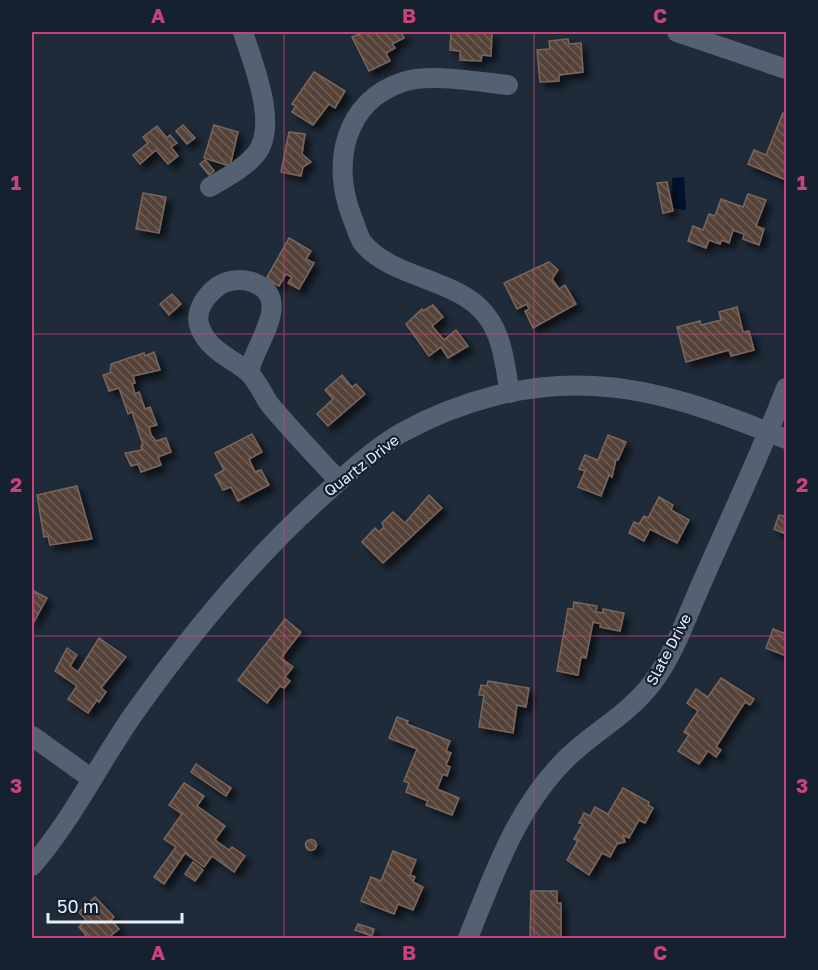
<svg xmlns="http://www.w3.org/2000/svg" width="818" height="970" viewBox="0 0 818 970" font-family="'Golos Text',sans-serif">
<defs>
<pattern id="building-back-hatch" width="6" height="6" patternUnits="userSpaceOnUse" patternTransform="scale(1.5)"><rect width="6" height="6" fill="#554238"/><path d="M-1 5l2 2M0 0l6 6M5-1l2 2" fill="none" stroke="#6d5e56"/></pattern>
<filter id="shadow"><feDropShadow dx="5.5" dy="5.5" stdDeviation="3" flood-color="#0009"/></filter>
</defs>
<rect width="100%" height="100%" fill="#1f2b39"/>
<path fill="#01122f" d="M684,177L686,210L673,208L672,178Z"/>
<g fill="url(#building-back-hatch)" stroke="#7b665c" stroke-width="1.5" filter="url(#shadow)">
<path d="M365,32H401L404,38L392,44L395,48L386,53L390,61L369,71L352,37Z"/>
<path d="M451,32H492L491,56L482,55L481,61L460,60V51L450,50Z"/>
<path d="M568,39L569,44L581,43L583,72L559,75V81L540,82L537,50L550,49L549,41Z"/>
<path d="M314,72L345,91L335,108L329,104L313,125L292,112L296,106L292,104Z"/>
<path d="M783,113L786,115V180L748,164L754,150L766,155Z"/>
<path d="M183,125L195,138L187,144L176,131Z"/>
<path d="M214,125L238,132L230,166L204,158Z"/>
<path d="M157,126L167,138L170,135L177,143L171,147L178,156L168,164L156,150L140,164L133,155L148,143L143,137Z"/>
<path d="M289,132L305,134L302,154L311,162L303,167L301,176L281,172Z"/>
<path d="M205,160L214,171L209,175L200,164Z"/>
<path d="M667,182L673,211L663,213L657,183Z"/>
<path d="M143,193L166,197L159,233L136,229Z"/>
<path d="M748,194L766,200L756,226L764,229L759,245L743,239L744,234L733,230L729,243L722,240L720,244L709,240L706,248L688,241L693,226L703,230L709,214L715,216L721,199L743,207Z"/>
<path d="M289,238L311,251L306,259L314,263L299,289L288,283L292,277L286,274L279,286L266,279Z"/>
<path d="M549,262L558,270L552,279L559,289L565,285L576,304L533,328L525,311L529,309L527,304L517,309L504,283Z"/>
<path d="M172,294L181,304L169,315L160,304Z"/>
<path d="M433,305L443,317L432,326L444,340L456,330L468,346L448,358L441,347L429,356L406,324L422,309L423,311Z"/>
<path d="M737,307L743,332L749,331L754,350L731,356L729,350L686,362L677,327L700,321L701,325L721,320L719,312Z"/>
<path d="M154,352L160,370L133,376L135,383L132,384L135,394L139,392L145,409L150,407L157,425L149,427L151,435L156,441L166,438L171,452L158,457L161,465L141,472L138,464L131,466L125,453L142,450L141,446L143,445L132,412L128,414L119,388L109,391L103,375L110,373L111,364L144,353L145,356Z"/>
<path d="M342,375L352,387L356,384L365,394L328,426L317,414L333,399L325,390Z"/>
<path d="M252,434L262,452L249,459L255,472L261,470L269,485L238,501L231,487L223,490L215,475L224,470L215,453Z"/>
<path d="M608,435L626,442L618,460L616,459L612,477L609,475L601,496L578,487L585,471L579,469L585,455L598,460Z"/>
<path d="M77,486L92,539L50,545L48,536L44,537L37,495Z"/>
<path d="M429,495L442,508L383,563L362,542L375,528L379,532L384,527L382,523L393,512L405,523Z"/>
<path d="M659,497L673,505L671,510L689,520L677,543L650,529L644,541L629,533L634,522L639,524L644,516L648,518Z"/>
<path d="M786,511V534L774,529L779,515L784,516Z"/>
<path d="M32,590L47,598L32,625Z"/>
<path d="M574,602L597,606L596,612L603,613V609L624,613L620,631L600,627L601,624L593,622L586,658L581,657L578,675L557,671L568,609H573Z"/>
<path d="M285,619L301,632L281,658L293,667L285,677L290,681L284,688L280,686L267,703L238,680Z"/>
<path d="M773,629L786,634V656L766,648Z"/>
<path d="M99,638L126,657L101,688L106,692L99,702L97,700L88,713L68,699L77,686L55,671L67,648L77,655L70,666L78,672Z"/>
<path d="M721,678L754,699L750,705L745,702L716,747L721,750L716,757L708,751L699,764L678,751L689,735L684,732L698,711L687,703L696,689L708,697Z"/>
<path d="M488,681L529,688L526,707L517,705L513,733L479,727L484,695H479L481,685L487,686Z"/>
<path d="M397,717L408,721L407,724L450,741L446,751L451,753L446,765L450,767L447,776L443,774L437,789L459,798L452,815L426,805L428,801L406,792L409,783L404,781L417,749L389,738Z"/>
<path d="M196,764L231,788L226,796L191,772Z"/>
<path d="M184,783L204,796L197,806L225,826L215,840L229,850L232,847L245,856L234,872L212,856L204,867L185,853L164,884L154,877L176,847L164,839L182,814L169,805Z"/>
<path d="M623,788L649,802L648,805L653,808L645,823L639,820L629,838L623,835L625,842L617,844L610,857L602,853L589,875L567,860L578,841L574,839L583,824L579,823L584,813L590,816L595,807L608,814Z"/>
<circle cx="311" cy="845" r="5.5"/>
<path d="M393,851L416,860L410,875L415,877L413,882L423,887L413,910L398,904L394,914L361,901L371,877L381,881Z"/>
<path d="M193,862L203,870L195,881L185,874Z"/>
<path d="M531,891H557V903H561V938H530Z"/>
<path d="M95,897L114,917L111,920L119,929L108,938H83L86,935L79,927L86,920L79,912Z"/>
<path d="M358,924L374,929L372,936L355,930Z"/>
</g>
<g fill="none" stroke-linecap="round" stroke-linejoin="round">
<g stroke="#546172" stroke-width="20">
<path d="M677,32L786,69"/>
<path d="M508,85C480,82 429,73 403,82C344,101 331,164 352,217C355,224 358,235 362,242C391,279 458,278 486,315C503,336 505,367 510,393"/>
<path d="M210,187C227,177 243,169 256,154C279,125 253,64 243,32"/>
<path d="M249,373C253,345 296,298 252,282C241,278 226,280 217,287C204,297 193,314 201,330C210,351 233,359 248,372C258,381 263,396 271,406C293,432 316,456 339,481"/>
<path d="M32,736L92,779"/>
<path d="M32,866C73,819 99,763 135,712C192,632 254,556 328,491C351,470 374,449 401,433C459,401 527,382 593,386C661,389 725,415 786,439"/>
<path d="M468,938C494,874 517,806 568,757C596,730 628,715 653,682C675,653 688,613 703,580C731,516 761,453 786,388"/>
</g>
</g>
<path fill="none" stroke="#c9437a" stroke-width="1.5" stroke-opacity="0.55" d="M284,32V938M534,32V938M32,334H786M32,636H786"/>
<g text-anchor="middle" dominant-baseline="central" stroke-width="4.5" stroke-linejoin="round" paint-order="stroke">
<g font-size="15" fill="#e7eef8" stroke="#16212f">
<text transform="translate(361 465) rotate(-38)">Quartz Drive</text>
<text transform="translate(668 649) rotate(-62)">Slate Drive</text>
</g>
</g>
<rect width="818" height="970" fill="none" stroke="#16212f" stroke-width="66"/>
<path d="M48 913v9h134v-9" fill="none" stroke="#e7eef8" stroke-width="3"/>
<text x="57" y="913" font-size="18" fill="#e7eef8" stroke="#16212f" stroke-width="4.5" paint-order="stroke">50 m</text>
<rect x="33" y="33" width="752" height="904" fill="none" stroke="#c9437a" stroke-width="2"/>
<g font-size="20" text-anchor="middle" font-weight="bold" fill="#c9437a">
<text x="158" y="23">A</text>
<text x="409" y="23">B</text>
<text x="660" y="23">C</text>
<text x="16" y="190">1</text>
<text x="802" y="190">1</text>
<text x="16" y="492">2</text>
<text x="802" y="492">2</text>
<text x="16" y="793">3</text>
<text x="802" y="793">3</text>
<text x="158" y="960">A</text>
<text x="409" y="960">B</text>
<text x="660" y="960">C</text>
</g>
</svg>
